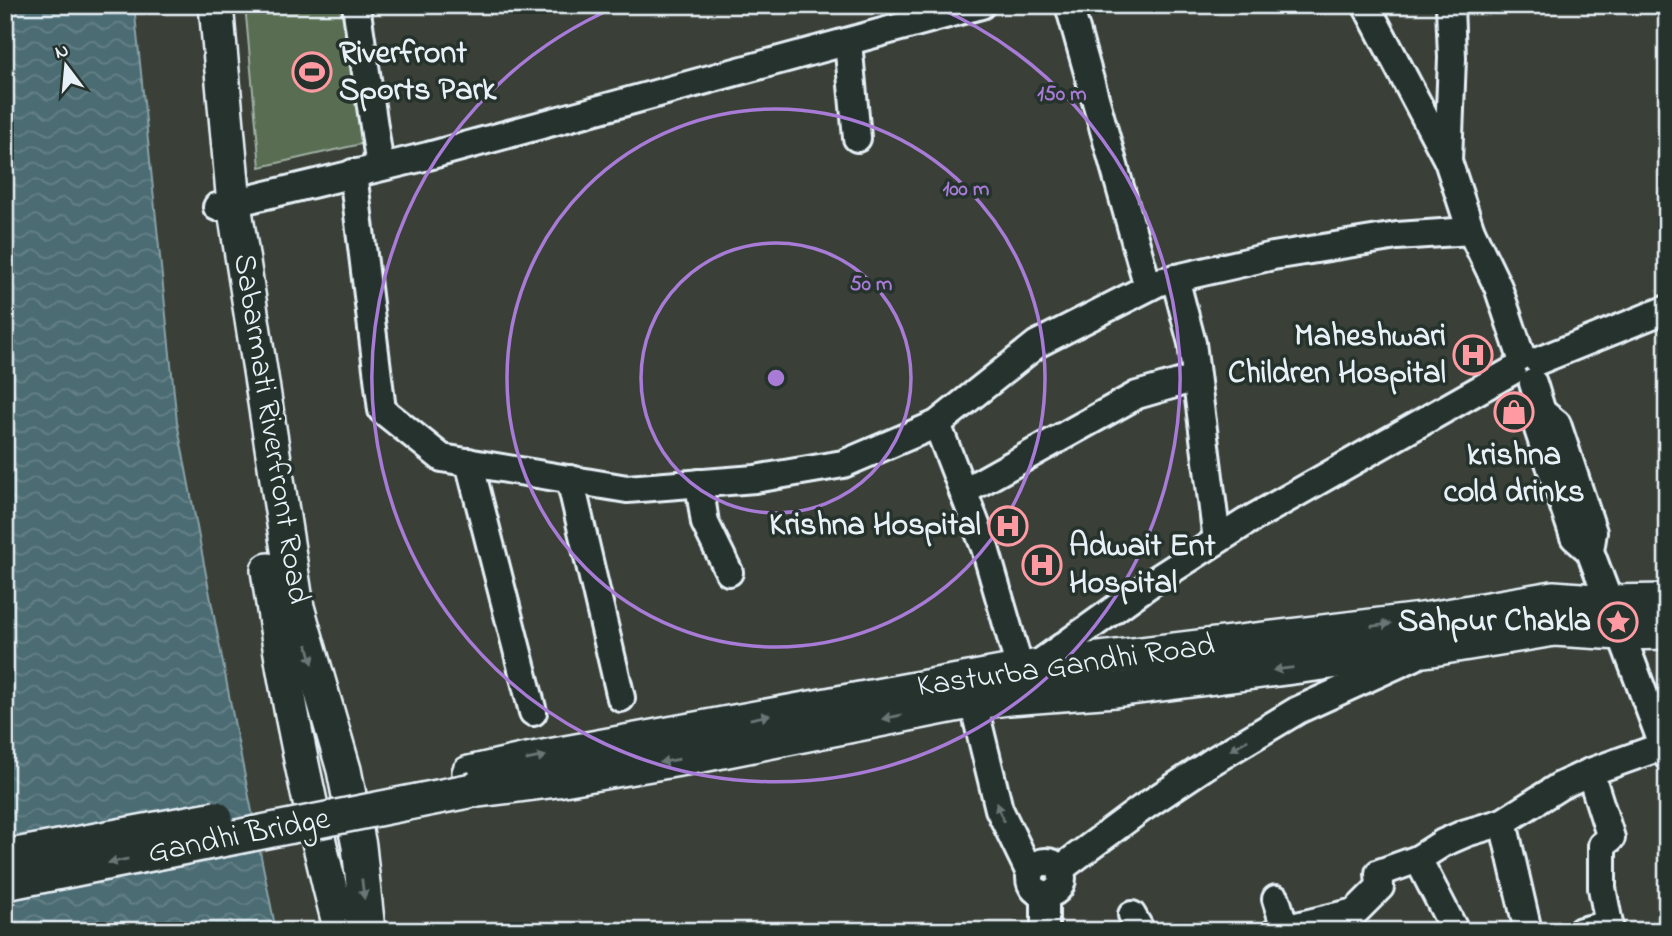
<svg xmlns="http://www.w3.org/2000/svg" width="1672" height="936" viewBox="0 0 1672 936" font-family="'Indie Flower',sans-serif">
<defs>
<pattern id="water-waves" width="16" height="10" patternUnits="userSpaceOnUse" patternTransform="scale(1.75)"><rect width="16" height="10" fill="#4c6c73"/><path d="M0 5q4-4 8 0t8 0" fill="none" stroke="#668188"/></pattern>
</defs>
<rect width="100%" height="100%" fill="#3a4038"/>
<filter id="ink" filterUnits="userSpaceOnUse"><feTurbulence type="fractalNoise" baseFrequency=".0143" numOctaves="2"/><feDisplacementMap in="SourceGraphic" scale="14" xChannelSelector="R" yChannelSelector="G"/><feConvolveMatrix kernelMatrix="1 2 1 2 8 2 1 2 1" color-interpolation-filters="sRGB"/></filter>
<g filter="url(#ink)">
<path fill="#596d51" stroke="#a0afa4" stroke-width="2" d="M245,5H364L383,139L260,167Z"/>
<path fill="url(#water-waves)" stroke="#8aa1a8" stroke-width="2" d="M5,5H134L177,422L237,737L276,931H5Z"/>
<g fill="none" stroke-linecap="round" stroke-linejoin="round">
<g stroke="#e8f1f8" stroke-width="32">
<g id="minor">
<path d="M356,5L380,167"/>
<path d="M1069,5L1148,287"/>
<path d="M1366,5L1447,159"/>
<path d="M1450,5L1452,58L1448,161L1471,231L1498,287L1521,356"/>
<path d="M848,42L857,138"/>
<path d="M353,173L382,410L442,458L627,489L755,479L843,464L937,424L1037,344L1159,282L1273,256L1397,236L1471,231"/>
<path d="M217,207L428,156L981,5"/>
<path d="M1175,278L1192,343L1217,540"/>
<path d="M1538,361L1667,309"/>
<path d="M1533,383L1542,412L1538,429L1574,537L1590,551"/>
<path d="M1542,412L1557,424L1593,532L1590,551L1667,756"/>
<path d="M937,424L985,548L1020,669"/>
<path d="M469,462L533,712"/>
<path d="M570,479L621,698"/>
<path d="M699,483L705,523L729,572"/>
<path d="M963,492L1137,395L1196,378"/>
<path d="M1034,667L1151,583L1246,522L1512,371"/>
<path d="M973,702L999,809L1030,873"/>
<path d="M1503,822L1528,931"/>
<path d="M1418,859L1455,931"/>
<circle cx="1046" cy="878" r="16"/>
<path d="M1060,869L1141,809L1213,761L1298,710L1414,657"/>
<path d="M1045,894V931"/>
<path d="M1276,899L1286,931"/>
<path d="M1132,915L1141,931"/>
<path d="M1276,931L1355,912L1380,887L1379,873L1418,859L1443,843L1466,833L1503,822L1560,786L1590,772L1663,746"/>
<path d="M1581,931L1609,924L1602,888V845L1611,838L1590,772"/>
</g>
</g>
<g stroke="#e8f1f8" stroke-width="38">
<g id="major">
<path d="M216,5L234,204L297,607L344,770L359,846L368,931"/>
<path d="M268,570C285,691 310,812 341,931"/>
<path d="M469,773L522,761L1034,667L1429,619L1553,598L1609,602L1667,601"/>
<path d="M479,790L557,780L697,756L959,704L1009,698L1115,690L1432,649L1554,629L1621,633L1667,632"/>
</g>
</g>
<use href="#minor" stroke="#26332d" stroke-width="26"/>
<use href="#major" stroke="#26332d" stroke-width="33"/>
<g stroke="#e8f1f8" stroke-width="38" stroke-linecap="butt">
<g id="major-bridge">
<path d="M5,857L216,818"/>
<path d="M5,883L473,790"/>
</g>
</g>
<use href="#major-bridge" stroke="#26332d" stroke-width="33"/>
</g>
<defs><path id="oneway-solid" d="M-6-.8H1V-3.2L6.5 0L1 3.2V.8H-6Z" transform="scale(1.75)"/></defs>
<g fill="#6a7674">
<use href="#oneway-solid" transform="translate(1381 625) rotate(-7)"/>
<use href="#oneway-solid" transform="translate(310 654) rotate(74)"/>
<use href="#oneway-solid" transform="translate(1283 669) rotate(173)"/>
<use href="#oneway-solid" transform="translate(760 717) rotate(-11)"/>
<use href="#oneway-solid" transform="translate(892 717) rotate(169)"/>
<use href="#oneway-solid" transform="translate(1239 745) rotate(150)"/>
<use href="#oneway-solid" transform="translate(536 758) rotate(-11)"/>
<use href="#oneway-solid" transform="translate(669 761) rotate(170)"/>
<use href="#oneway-solid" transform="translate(1000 812) rotate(-110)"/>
<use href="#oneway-solid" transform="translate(118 861) rotate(169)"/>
<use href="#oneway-solid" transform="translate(363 889) rotate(83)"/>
</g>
</g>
<g fill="none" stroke="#a77bd6" stroke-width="3.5">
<circle cx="776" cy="378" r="135"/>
<circle cx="776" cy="378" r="269"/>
<path d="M934 6A404 404 0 1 1 618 6"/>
</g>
<defs>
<g id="stadium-ring" transform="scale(2.0125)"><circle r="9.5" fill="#26332d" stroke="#ff9aa2" stroke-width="1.5"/><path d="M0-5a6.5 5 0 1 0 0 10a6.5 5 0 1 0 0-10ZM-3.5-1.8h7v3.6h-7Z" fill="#ff9aa2"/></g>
<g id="hospital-ring" transform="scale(2.0125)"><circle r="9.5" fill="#26332d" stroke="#ff9aa2" stroke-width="1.5"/><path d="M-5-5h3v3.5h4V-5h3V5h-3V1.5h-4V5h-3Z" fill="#ff9aa2"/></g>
<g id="shop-ring" transform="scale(2.0125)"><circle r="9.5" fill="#26332d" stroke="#ff9aa2" stroke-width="1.5"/><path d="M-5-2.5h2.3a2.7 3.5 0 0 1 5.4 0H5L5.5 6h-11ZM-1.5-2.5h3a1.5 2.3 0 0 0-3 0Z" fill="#ff9aa2"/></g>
<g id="sight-ring" transform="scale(2.0125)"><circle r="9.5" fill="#26332d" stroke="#ff9aa2" stroke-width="1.5"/><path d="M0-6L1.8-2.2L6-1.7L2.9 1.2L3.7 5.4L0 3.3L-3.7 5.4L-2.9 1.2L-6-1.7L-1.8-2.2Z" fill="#ff9aa2"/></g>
</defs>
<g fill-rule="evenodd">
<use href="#stadium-ring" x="312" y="72"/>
<use href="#hospital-ring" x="1473" y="355"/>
<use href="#shop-ring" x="1514" y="412"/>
<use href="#hospital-ring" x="1008" y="526"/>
<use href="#hospital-ring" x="1042" y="565"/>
<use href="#sight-ring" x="1618" y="622"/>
</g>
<g text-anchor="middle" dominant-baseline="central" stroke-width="7" stroke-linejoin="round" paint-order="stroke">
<g font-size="32" font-weight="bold" fill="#e8f1f8" stroke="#26332d" text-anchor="end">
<text x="339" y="54" text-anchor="start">Riverfront<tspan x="339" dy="37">Sports Park</tspan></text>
<text x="1446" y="337">Maheshwari<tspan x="1446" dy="37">Children Hospital</tspan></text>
<text x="1514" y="456" text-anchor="middle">krishna<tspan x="1514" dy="37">cold drinks</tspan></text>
<text x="981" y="526">Krishna Hospital</text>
<text x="1069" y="547" text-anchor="start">Adwait Ent<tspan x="1069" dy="37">Hospital</tspan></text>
<text x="1591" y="622">Sahpur Chakla</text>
</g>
<g font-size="32" fill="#e8f1f8" stroke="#26332d">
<text transform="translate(270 429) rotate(81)">Sabarmati Riverfront Road</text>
<text transform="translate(1066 667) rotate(-8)">Kasturba Gandhi Road</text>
<text transform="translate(239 837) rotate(-11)">Gandhi Bridge</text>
</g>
</g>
<circle cx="776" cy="378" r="10" fill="#a77bd6" stroke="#26332d" stroke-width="3.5"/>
<g font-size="21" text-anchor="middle" font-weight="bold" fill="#a77bd6" stroke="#26332d" stroke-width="7" stroke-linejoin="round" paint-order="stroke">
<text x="1062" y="100">150 m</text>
<text x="966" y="195">100 m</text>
<text x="871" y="290">50 m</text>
</g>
<rect width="1672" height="936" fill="none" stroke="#26332d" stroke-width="28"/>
<rect x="14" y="14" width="1644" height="908" fill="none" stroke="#e8f1f8" stroke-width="2.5" filter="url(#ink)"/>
<g transform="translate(66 66) rotate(344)" stroke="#26332d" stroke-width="5" paint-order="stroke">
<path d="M0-5L12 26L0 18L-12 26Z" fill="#e8f1f8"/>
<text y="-10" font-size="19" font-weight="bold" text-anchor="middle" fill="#e8f1f8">N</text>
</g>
</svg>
